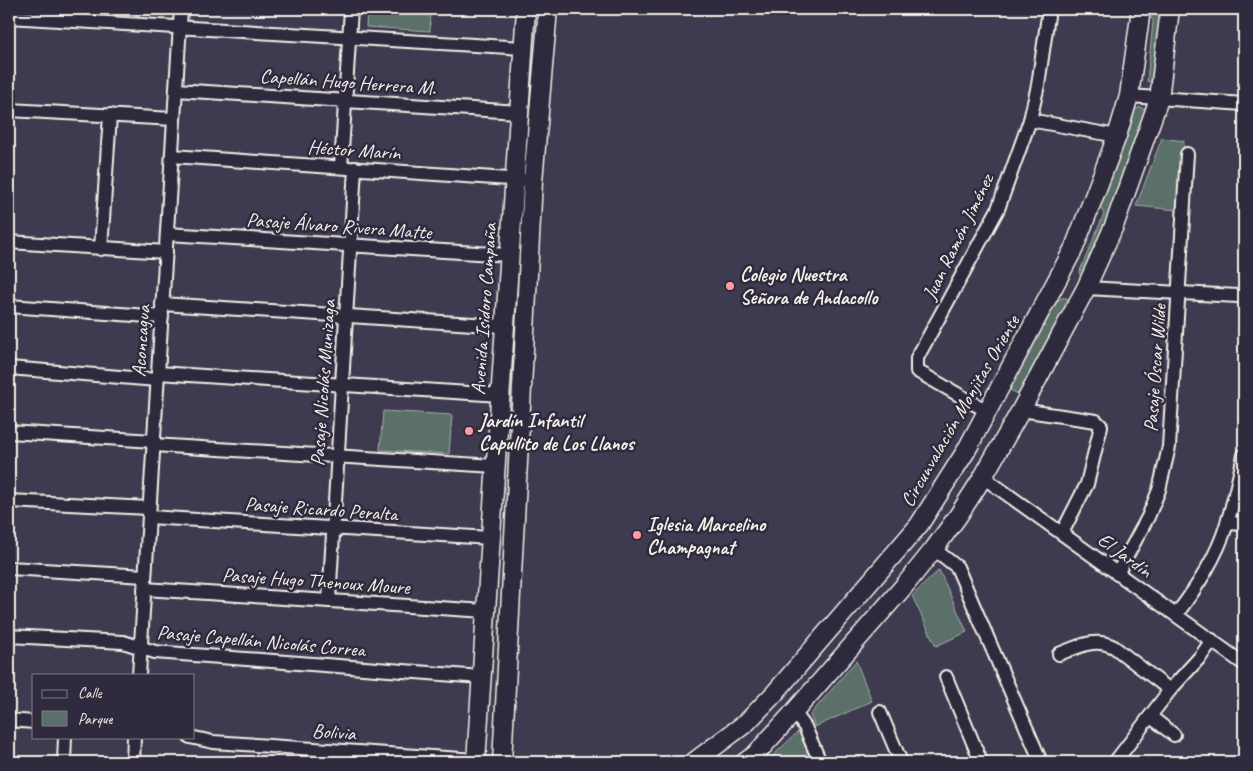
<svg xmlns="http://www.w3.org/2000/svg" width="1253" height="771" viewBox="0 0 1253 771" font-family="Caveat,sans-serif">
<rect width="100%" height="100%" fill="#3e3a50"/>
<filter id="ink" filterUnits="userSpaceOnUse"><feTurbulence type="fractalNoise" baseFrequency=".02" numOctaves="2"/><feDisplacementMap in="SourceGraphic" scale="10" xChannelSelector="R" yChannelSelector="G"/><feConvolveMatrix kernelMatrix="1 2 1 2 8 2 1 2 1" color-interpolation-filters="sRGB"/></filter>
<g filter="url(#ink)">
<g fill="#5a6f69" stroke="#a7b0a8">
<path d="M367,9H431L430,31L366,27Z"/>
<path d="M1148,9H1163L1155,80L1152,83L1147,81L1153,22V20L1148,16Z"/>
<path d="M1141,107L1147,112L1096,254L1084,277L1081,276L1079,273L1104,214L1100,207L1134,110Z"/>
<path d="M1162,138L1184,141L1178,210L1136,206Z"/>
<path d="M1061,298H1067L1069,302L1020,395L1008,389L1054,305Z"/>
<path d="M383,411L452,415L449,454L380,450Z"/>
<path d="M939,570L967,632L936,646L912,596Z"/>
<path d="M856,661L872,701L815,727L810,715Z"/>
<path d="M799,731L811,762H766Z"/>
</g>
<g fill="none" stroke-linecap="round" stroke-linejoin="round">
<g stroke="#f4f1e8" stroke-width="16">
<g id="street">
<path d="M9,17L523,48"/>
<path d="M176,90L518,112"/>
<path d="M1129,96L1244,104"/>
<path d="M9,110L174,119"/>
<path d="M1030,120L1117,136"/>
<path d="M172,156L523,180"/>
<path d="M341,167L351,9"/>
<path d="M167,234L509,255"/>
<path d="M9,242L166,252"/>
<path d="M101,249L110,115"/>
<path d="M1086,288L1238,296L1244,298"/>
<path d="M162,304L504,326"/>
<path d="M9,306L162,317"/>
<path d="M9,368L157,380"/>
<path d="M158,373L500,395"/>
<path d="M1021,410L1096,421L1101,426L1087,484L1062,533"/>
<path d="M987,411L917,371V358L998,209L1030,120L1038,85L1049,9"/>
<path d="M9,432L154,441"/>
<path d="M153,445L495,466"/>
<path d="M983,477L1244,664"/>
<path d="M9,501L149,508"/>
<path d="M149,517L490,538"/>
<path d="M1227,523L1244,524"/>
<path d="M934,549L957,567L1041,762"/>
<path d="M9,568L145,576"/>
<path d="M1117,574L1148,517L1159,490L1169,447L1187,154"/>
<path d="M144,589L486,611"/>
<path d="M329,601L355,168"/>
<path d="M1176,615C1197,587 1217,557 1227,523C1234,501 1239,478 1244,455"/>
<path d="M9,636L123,642L155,652L481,677"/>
<path d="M1059,654C1078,647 1094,637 1114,647L1170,690"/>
<path d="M139,675L181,9"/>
<path d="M946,677L981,762"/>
<path d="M794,712L805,727L820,762"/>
<path d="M880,712L901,762"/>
<path d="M1151,717L1174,735"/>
<path d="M9,720L34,722"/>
<path d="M190,737L213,742L476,760"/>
<path d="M64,762L65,737"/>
<path d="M133,762L134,737"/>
<path d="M1115,762L1170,690L1201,656L1212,640"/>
</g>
</g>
<g stroke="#f4f1e8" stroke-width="21">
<g id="secondary">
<path d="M476,762L526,9"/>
<path d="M502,762L533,181L548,9"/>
<path d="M694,762L746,723L774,694L919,525L966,451L1074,248L1093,199L1117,136L1129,96L1141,9"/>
<path d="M745,762L754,756L794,712L905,585L934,549L958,516L983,477L1021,410L1086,288L1114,226L1159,99L1170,9"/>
</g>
</g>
<use href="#street" stroke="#2f2a3d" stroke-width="12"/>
<use href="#secondary" stroke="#2f2a3d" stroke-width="18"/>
</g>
</g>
<g fill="#ff9aa2" stroke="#2f2a3d" stroke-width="2">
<circle cx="730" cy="286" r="5"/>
<circle cx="469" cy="431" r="5"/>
<circle cx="637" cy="535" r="5"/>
</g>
<g text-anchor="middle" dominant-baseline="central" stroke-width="5" stroke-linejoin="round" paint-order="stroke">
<g font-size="20" fill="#f4f1e8" stroke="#2f2a3d">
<text transform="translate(348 82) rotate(4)">Capellán Hugo Herrera M.</text>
<text transform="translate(354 150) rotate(4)">Héctor Marín</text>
<text transform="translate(339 226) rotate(4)">Pasaje Álvaro Rivera Matte</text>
<text transform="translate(958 237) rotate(-64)">Juan Ramón Jiménez</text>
<text transform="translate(484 309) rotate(-86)">Avenida Isidoro Campaña</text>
<text transform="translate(141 341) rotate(-86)">Aconcagua</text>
<text transform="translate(1155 368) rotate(-86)">Pasaje Óscar Wilde</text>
<text transform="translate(323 383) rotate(-86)">Pasaje Nicolás Munizaga</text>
<text transform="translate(960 411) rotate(-60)">Circunvalación Monjitas Oriente</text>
<text transform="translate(321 509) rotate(4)">Pasaje Ricardo Peralta</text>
<text transform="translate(1125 555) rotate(36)">El Jardín</text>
<text transform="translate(316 581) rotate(4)">Pasaje Hugo Thenoux Moure</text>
<text transform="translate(261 641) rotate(5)">Pasaje Capellán Nicolás Correa</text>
<text transform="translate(334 732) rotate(4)">Bolivia</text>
</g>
<g font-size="20" font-weight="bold" fill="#f4f1e8" stroke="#2f2a3d" text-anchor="start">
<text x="740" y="274">Colegio Nuestra<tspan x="740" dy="23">Señora de Andacollo</tspan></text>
<text x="479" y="420">Jardín Infantil<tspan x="479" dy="23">Capullito de Los Llanos</tspan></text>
<text x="647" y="524">Iglesia Marcelino<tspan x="647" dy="23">Champagnat</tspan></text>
</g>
</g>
<rect width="1253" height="771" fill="none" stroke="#2f2a3d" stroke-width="30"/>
<rect x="15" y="15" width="1223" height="741" fill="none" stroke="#f4f1e8" stroke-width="2" filter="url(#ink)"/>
<rect x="32" y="674" width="162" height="65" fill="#2f2a3d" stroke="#7e7a81"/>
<rect x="42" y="690" width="25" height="8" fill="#2f2a3d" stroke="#7e7a81"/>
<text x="78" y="698" font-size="15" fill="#f4f1e8">Calle</text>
<rect x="42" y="711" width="25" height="15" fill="#5a6f69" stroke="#7e7a81"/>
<text x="78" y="724" font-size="15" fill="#f4f1e8">Parque</text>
</svg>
